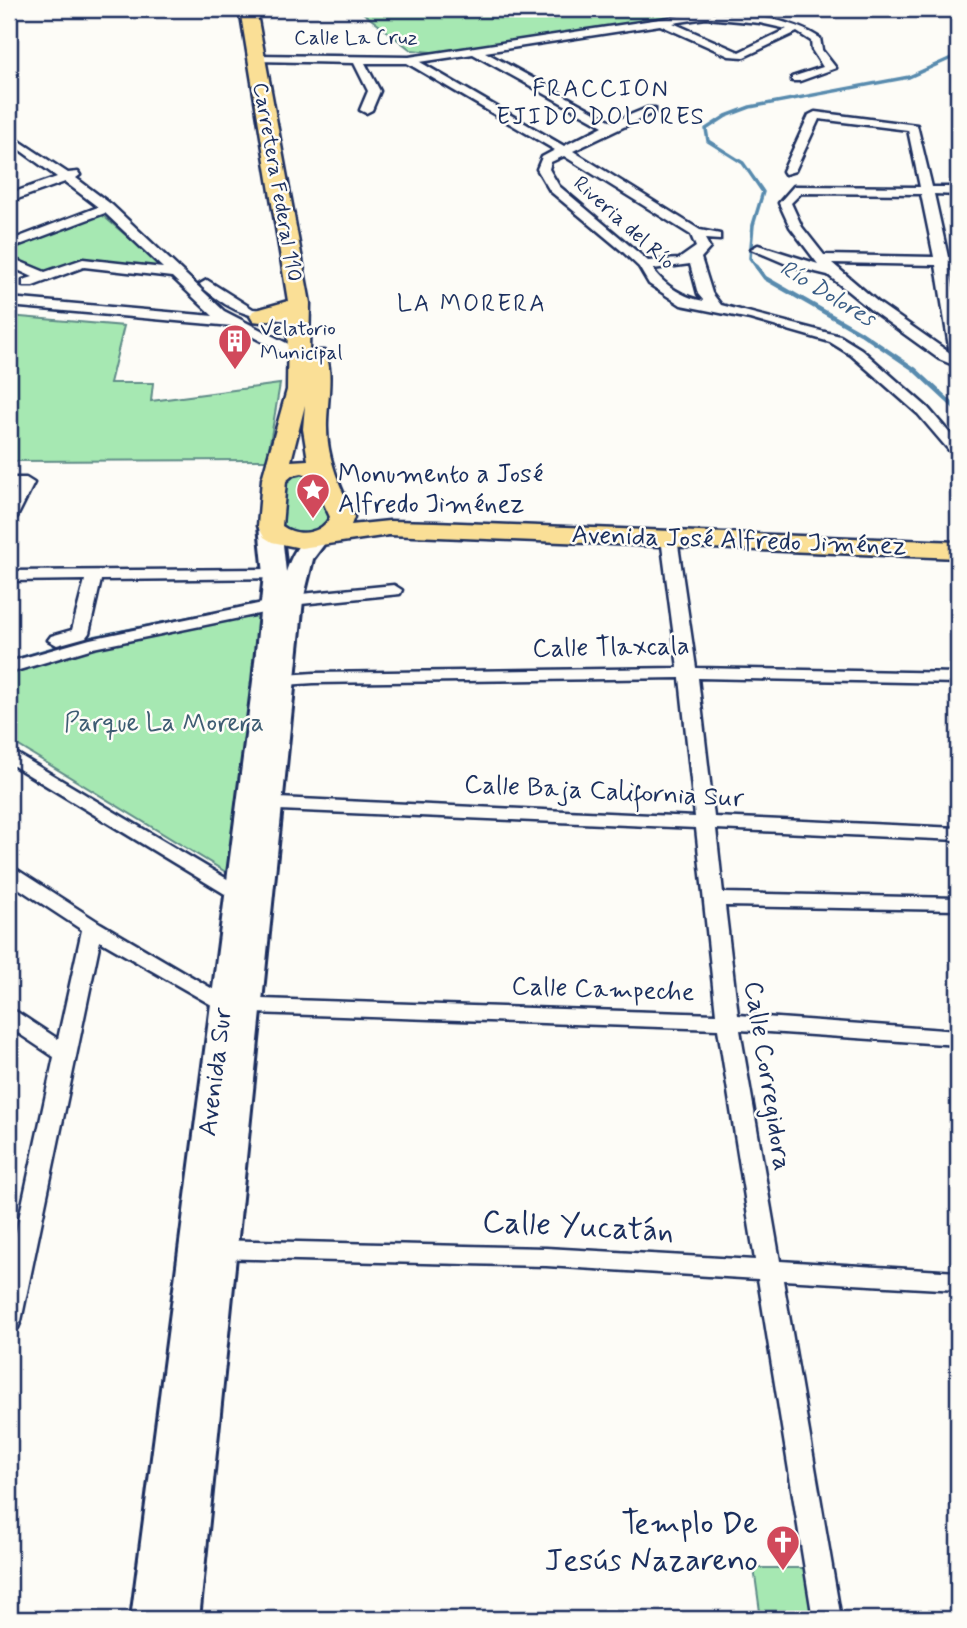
<svg xmlns="http://www.w3.org/2000/svg" width="967" height="1628" viewBox="0 0 967 1628" font-family="Mynerve,sans-serif">
<rect width="100%" height="100%" fill="#fdfcf7"/>
<filter id="ink" filterUnits="userSpaceOnUse"><feTurbulence type="fractalNoise" baseFrequency=".0143" numOctaves="2"/><feDisplacementMap in="SourceGraphic" scale="14" xChannelSelector="R" yChannelSelector="G"/><feConvolveMatrix kernelMatrix="1 2 1 2 8 2 1 2 1" color-interpolation-filters="sRGB"/></filter>
<g filter="url(#ink)">
<g fill="#a6e8b2" stroke="#608c88" stroke-width="2">
<path d="M358,9H666L678,16L441,53L411,50Z"/>
<path d="M101,214L163,267L82,260L43,274L9,258V247Z"/>
<path d="M9,316L124,326L110,383H153L151,401L280,384L267,460L9,461Z"/>
<path d="M308,468L338,515L310,537L285,530L280,522L286,480L289,475Z"/>
<path d="M272,606L239,880L9,740V668L90,644Z"/>
<path d="M754,1568H819L827,1619H761Z"/>
</g>
<g fill="none" stroke-linecap="round" stroke-linejoin="round">
<path stroke="#598bae" stroke-width="3.5" d="M758,269L750,258L753,225L763,192L743,163L708,141L706,129L726,116L750,107L909,77L958,55"/>
<g stroke="#598bae" stroke-width="4.5">
<path d="M757,267L765,278L861,333L914,369L958,410"/>
<path d="M240,608L254,604"/>
</g>
<path stroke="#598bae" stroke-width="5" d="M9,662L83,640L210,614"/>
<g stroke="#1b2f5e" stroke-width="5">
<g id="street">
<path d="M706,12C745,15 786,16 820,38L822,50L836,68L800,81H792V77L823,67L812,50L811,41L797,32L744,57L729,56L660,25L485,52L613,122L647,108H655V112L573,151L700,230L720,234V240L705,239L710,248L701,258L712,293L721,305L840,336L861,349L928,408L958,443V457L953,455L918,414L851,355L830,342L750,319L681,305L649,284L639,267L622,251L550,191L537,169L542,157L555,150L407,63H365L380,91L372,110L366,113L360,110L368,91L354,63L255,61L250,58L255,55L409,57ZM706,18L760,23L787,29L739,52L673,23ZM473,54L603,126L564,146L420,62ZM564,156L691,235L696,247L679,259L648,261L559,186L549,169L551,162ZM690,264L698,294L704,301C685,298 664,286 653,269Z"/>
<path d="M815,112L917,125L932,187H958V195L934,194L948,257H958V265H949L958,314V367L939,359L871,310L828,275L791,266L751,249L758,245L818,264L790,227L779,203L794,186L920,187L908,130L819,119L795,171L785,174L783,171L809,115ZM801,193L921,194L934,257L824,255L802,227L791,203ZM832,263L936,265L950,353L880,304Z"/>
<path d="M9,134L68,173L78,172L80,175L76,178L112,205L224,311L304,352V358H294L232,326L9,306V298L213,316L172,277L84,267L33,286H23V280L33,277L9,266V257L45,272L83,259L163,268L105,213L9,249V241L98,207L65,182L9,202V194L57,177L9,142Z"/>
<path d="M207,280L253,309L298,313L305,317L298,321C255,319 235,315 202,287L200,284Z"/>
<path d="M9,478H26L34,483L17,517L9,522V502L16,488H9Z"/>
<path d="M669,533L677,538L696,668L958,673V683L698,678L714,817L958,828V840L716,829L723,893L958,898V910L725,906L738,1015L958,1031V1045L740,1030L780,1261L958,1272V1290L783,1280L841,1619H813L758,1279L546,1266L212,1258L203,1255L200,1249L203,1243L212,1240L546,1248L755,1260L718,1029L224,1012L100,941L21,1321L18,1328L9,1331V1265L54,1057L9,1027V1010L17,1012L58,1039L82,930L9,882V867L16,869L100,923L228,998L716,1014L696,828L256,809L246,803L256,797L695,817L680,678L314,683L270,686L261,681L270,676L314,673L678,668L661,538Z"/>
<path d="M275,569L283,574L281,578L101,580L89,633L86,637L57,645L48,640L51,636L72,630L85,580L9,581V571Z"/>
<path d="M394,585L402,590L400,594L291,605L283,600L291,595Z"/>
<path d="M272,601L278,602L280,606L278,610L93,648L9,673V662L90,639Z"/>
<path d="M9,749L244,889L247,893L244,897H230L9,763Z"/>
</g>
</g>
<g stroke="#1b2f5e" stroke-width="6">
<path id="secondary" d="M270,519L278,521L281,526L286,572C292,555 303,529 325,534L328,539L313,559L303,600L199,1619H131L253,681L264,574L259,526L262,521Z"/>
</g>
<g stroke="#1b2f5e" stroke-width="5">
<path id="primary" d="M240,9H256L310,303L309,351H324C335,368 326,408 327,428C327,460 341,488 354,517L351,525L389,521L436,522L958,542V558L389,535L301,548L272,542L264,537L258,526L262,479L287,390L288,316L261,322L253,321L250,316L253,311L288,301ZM305,405L303,429L308,460L291,461ZM302,473L311,476L330,517C321,535 297,537 282,526L286,481L293,475Z"/>
</g>
<use href="#street" fill="#fdfcf7" fill-rule="evenodd"/>
<use href="#secondary" fill="#fdfcf7" fill-rule="evenodd"/>
<use href="#primary" fill="#fadf96" fill-rule="evenodd"/>
</g>
</g>
<defs>
<g id="building-pin" transform="scale(1.75)"><path d="M0 17L-7.5 6A9.5 9.5 0 1 1 7.5 6Z" fill="#d1495b" stroke="#fdfcf7"/><path d="M-4-6H4V6H1V3H-1V6H-4ZM-2.5-4.3h1.7v1.8h-1.7ZM.8-4.3h1.7v1.8H.8ZM-2.5-1h1.7V.8h-1.7ZM.8-1h1.7V.8H.8Z" fill="#fff"/></g>
<g id="sight-pin" transform="scale(1.75)"><path d="M0 17L-7.5 6A9.5 9.5 0 1 1 7.5 6Z" fill="#d1495b" stroke="#fdfcf7"/><path d="M0-6L1.8-2.2L6-1.7L2.9 1.2L3.7 5.4L0 3.3L-3.7 5.4L-2.9 1.2L-6-1.7L-1.8-2.2Z" fill="#fff"/></g>
<g id="church-pin" transform="scale(1.75)"><path d="M0 17L-7.5 6A9.5 9.5 0 1 1 7.5 6Z" fill="#d1495b" stroke="#fdfcf7"/><path d="M-1.2-6h2.4v3.5h3.3v2.4h-3.3V6h-2.4V-.1h-3.3v-2.4h3.3Z" fill="#fff"/></g>
</defs>
<g fill-rule="evenodd">
<use href="#building-pin" x="235" y="341"/>
<use href="#sight-pin" x="313" y="490"/>
<use href="#church-pin" x="783" y="1542"/>
</g>
<g text-anchor="middle" dominant-baseline="central" stroke-width="5" stroke-linejoin="round" paint-order="stroke">
<g font-size="21" fill="#1b2f5e" stroke="#fdfcf7">
<text x="356" y="38">Calle La Cruz</text>
<text transform="translate(277 182) rotate(80)">Carretera Federal 110</text>
<text transform="translate(624 223) rotate(42)">Riveria del Río</text>
</g>
<g font-size="21" fill="#1b2f5e" stroke="#fdfcf7" text-anchor="start">
<text x="260" y="329">Velatorio<tspan x="260" dy="24">Municipal</tspan></text>
</g>
<g font-size="23" font-style="italic" fill="#3a5d86" stroke="#fdfcf7">
<text transform="translate(827 294) rotate(31)">Río Dolores</text>
</g>
<g font-size="24" letter-spacing="2" fill="#1b2f5e" stroke="#fdfcf7">
<text x="601" y="89">FRACCION<tspan x="601" dy="28">EJIDO DOLORES</tspan></text>
<text x="472" y="304">LA MORERA</text>
</g>
<g font-size="26" fill="#1b2f5e" stroke="#fdfcf7" text-anchor="start">
<text x="338" y="475">Monumento a José<tspan x="338" dy="30">Alfredo Jiménez</tspan></text>
</g>
<g font-size="26" fill="#1b2f5e" stroke="#fdfcf7">
<text transform="translate(739 541) rotate(2)">Avenida José Alfredo Jiménez</text>
<text transform="translate(611 648) rotate(-1)">Calle Tlaxcala</text>
<text transform="translate(604 792) rotate(3)">Calle Baja California Sur</text>
<text transform="translate(603 990) rotate(2)">Calle Campeche</text>
<text transform="translate(216 1072) rotate(-83)">Avenida Sur</text>
<text transform="translate(767 1076) rotate(81)">Calle Corregidora</text>
</g>
<g font-size="26" fill="#3e5d73" stroke="#fdfcf7">
<text x="164" y="724">Parque La Morera</text>
</g>
<g font-size="32" fill="#1b2f5e" stroke="#fdfcf7">
<text transform="translate(578 1227) rotate(3)">Calle Yucatán</text>
</g>
<g font-size="32" fill="#1b2f5e" stroke="#fdfcf7" text-anchor="end">
<text x="758" y="1524">Templo De<tspan x="758" dy="37">Jesús Nazareno</tspan></text>
</g>
</g>
<rect width="967" height="1628" fill="none" stroke="#fdfcf7" stroke-width="35"/>
<rect x="18" y="18" width="932" height="1593" fill="none" stroke="#1b2f5e" stroke-width="2.5" filter="url(#ink)"/>
</svg>
